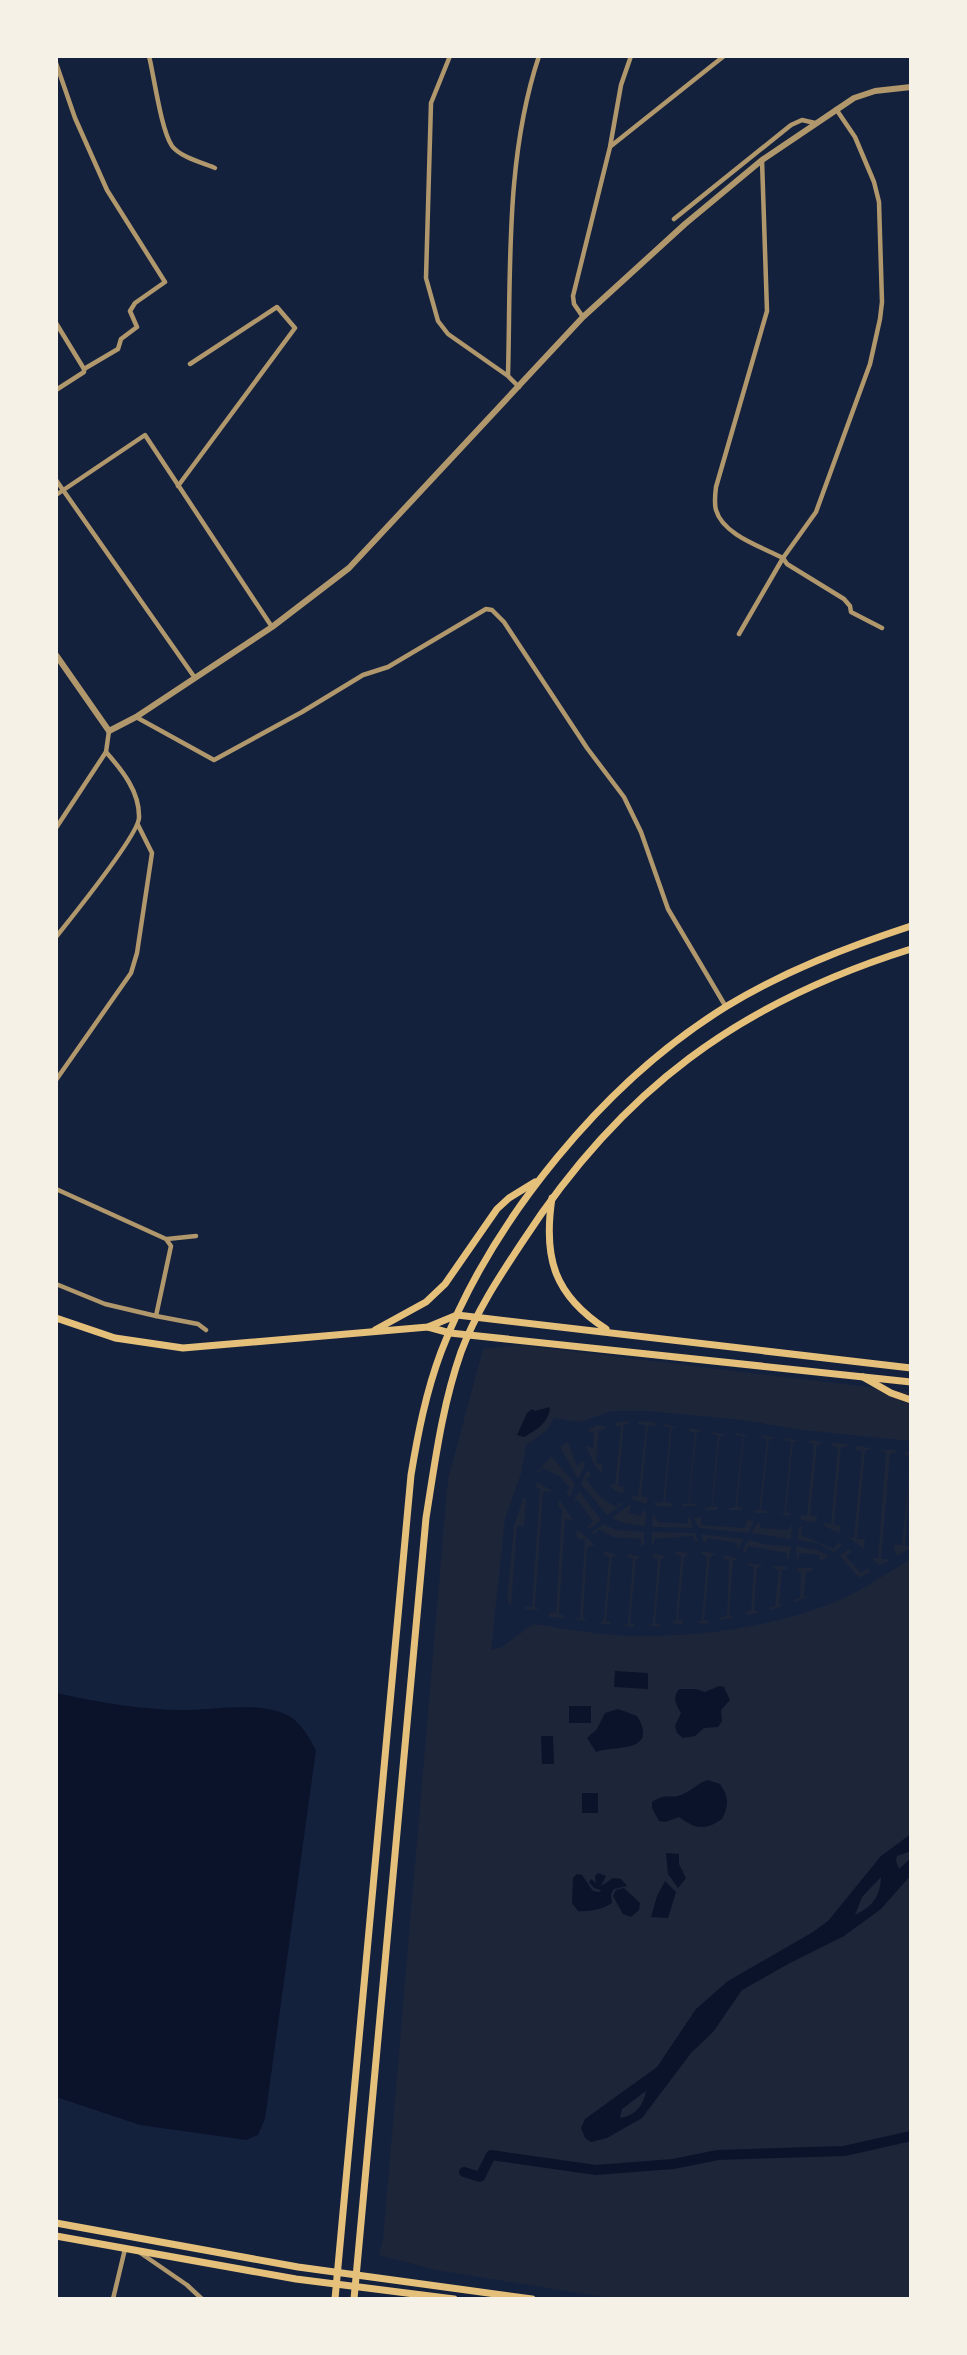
<svg xmlns="http://www.w3.org/2000/svg" width="967" height="2355" viewBox="0 0 967 2355" font-family="'Sofia Sans Condensed',sans-serif">
<rect width="100%" height="100%" fill="#14213d"/>
<g fill="#1d2539">
<path d="M519,1345L911,1392V1441L803,1430L743,1420L649,1411H612L580,1422L554,1418L546,1431L526,1445L521,1474L505,1519L491,1650L502,1647L533,1624C570,1629 606,1637 644,1636C710,1636 781,1625 842,1599C866,1588 888,1572 911,1559V2298L616,2299L436,2270L379,2255L383,2240L448,1479L483,1349Z"/>
<path d="M625,1421L630,1423L624,1425L618,1486L624,1487L623,1494L615,1491L609,1484L615,1485L621,1426H616L614,1423Z"/>
<path d="M640,1421L654,1422L656,1426L648,1425L641,1496L648,1498L646,1504L632,1499L631,1496L638,1497L646,1425L637,1424Z"/>
<path d="M665,1424L678,1428H672L665,1502L673,1504L670,1507L656,1506L654,1502L663,1503L670,1428L663,1426Z"/>
<path d="M597,1425L605,1426L606,1429L599,1430L596,1463L602,1464V1474L595,1466L586,1446L593,1448L594,1433L587,1431Z"/>
<path d="M689,1428L704,1431L697,1432L689,1503L696,1504L694,1506H683L681,1504H688L695,1433L689,1431Z"/>
<path d="M712,1432L727,1435L720,1436L712,1507H718L717,1510H706L704,1508L711,1507L718,1436L712,1434Z"/>
<path d="M736,1433L751,1436H744L737,1507L743,1508L742,1510H730L729,1508H735L743,1436L736,1435Z"/>
<path d="M761,1435L775,1438L769,1439L761,1510L767,1511L766,1513H755L753,1511L759,1510L767,1439L761,1437Z"/>
<path d="M785,1438L800,1441L793,1442L786,1513H791L790,1516L778,1514L784,1513L791,1442L785,1440Z"/>
<path d="M812,1440L824,1443L817,1445L810,1515L818,1517L815,1522L801,1520L800,1516L807,1515L814,1444L807,1442Z"/>
<path d="M568,1442L577,1466L583,1461L585,1465L578,1479L560,1447Z"/>
<path d="M833,1443L847,1444V1447H841L834,1525L841,1526L839,1533L824,1526V1523L831,1524L838,1448L832,1446Z"/>
<path d="M857,1446L872,1448L865,1451L857,1539H865L864,1549L848,1537L854,1538L862,1451L856,1450L854,1448Z"/>
<path d="M880,1450H896L897,1452L890,1454L881,1559H888V1562L879,1565L871,1558H878L886,1453Z"/>
<path d="M905,1452H911L905,1545L911,1548L897,1556L893,1545H902L911,1456L905,1455Z"/>
<path d="M551,1456L575,1484L570,1497L566,1493L570,1488L559,1476L542,1468L539,1474L537,1472Z"/>
<path d="M587,1470L591,1475L586,1479L599,1496L616,1507L621,1502L623,1504L607,1515L581,1484Z"/>
<path d="M537,1482L551,1490L549,1492L543,1491L535,1607L540,1611L525,1609V1607H532L540,1489L536,1487Z"/>
<path d="M579,1491L601,1520L589,1529L587,1527L593,1522L578,1500L573,1503Z"/>
<path d="M523,1498H526L524,1526H517L511,1607L507,1599L514,1526Z"/>
<path d="M559,1499L573,1520L565,1519L559,1614L563,1615L564,1618L549,1617V1613L556,1612L562,1509L558,1506Z"/>
<path d="M629,1505L631,1506L629,1513L641,1516L643,1510L646,1512L645,1526L623,1523L612,1518Z"/>
<path d="M653,1513L659,1522L688,1524L687,1518L690,1517L693,1528L652,1527Z"/>
<path d="M701,1517V1525L745,1528L747,1520L754,1521L748,1533L699,1528L694,1518Z"/>
<path d="M759,1521L761,1528L788,1530L792,1524L791,1539L751,1533Z"/>
<path d="M604,1524L616,1530L644,1532V1545L641,1546V1539L613,1537L599,1529L594,1535L592,1532Z"/>
<path d="M799,1526H802L801,1535L834,1549L839,1542L844,1547L842,1545L834,1552L817,1543L798,1540Z"/>
<path d="M578,1530L595,1545L587,1548L583,1618L588,1622L572,1618H580L585,1539H579L576,1535Z"/>
<path d="M652,1532L695,1533L698,1542H696L693,1536L654,1539V1544H652Z"/>
<path d="M701,1534L744,1539L737,1550V1543L708,1538L704,1544Z"/>
<path d="M749,1540L769,1545L788,1546L791,1547L789,1559H787V1553L748,1546L746,1552H743L745,1545Z"/>
<path d="M796,1546L817,1550L829,1556L819,1562L820,1555L799,1553V1559H797Z"/>
<path d="M849,1549L852,1552L846,1556L861,1573L868,1568L870,1572L859,1578L840,1556Z"/>
<path d="M605,1551L618,1555L612,1557L606,1621L611,1622L610,1625L599,1623L604,1620L609,1557L603,1554Z"/>
<path d="M676,1551L690,1554L684,1557L678,1620L683,1621L682,1625L671,1623L676,1620L681,1556L675,1554Z"/>
<path d="M702,1551L716,1554L710,1557L704,1620L709,1621L708,1624L697,1623L702,1620L707,1556L701,1554Z"/>
<path d="M654,1553L667,1557L661,1559L655,1623L660,1624L659,1627L648,1625L653,1623L658,1559L652,1556Z"/>
<path d="M628,1554L642,1557L636,1559L630,1623L635,1624L634,1627L623,1626L628,1623L633,1559L627,1556Z"/>
<path d="M725,1555L739,1559L733,1561L729,1615L734,1618L720,1620L719,1618L727,1616L729,1561L723,1558Z"/>
<path d="M747,1563L764,1565L757,1568L754,1610L760,1612L750,1615L743,1613L751,1610L754,1567L747,1565Z"/>
<path d="M774,1566L787,1567V1569L782,1570L779,1604L785,1605L771,1610L769,1607L775,1606L779,1570L772,1568Z"/>
<path d="M798,1568H812L813,1571L806,1572L804,1596H810L795,1602L794,1600L800,1598L801,1572L796,1570Z"/>
</g>
<g fill="#0b132b" fill-rule="evenodd">
<path d="M550,1407C549,1422 537,1430 524,1437L517,1435L527,1413L532,1409L535,1411Z"/>
<path d="M615,1671L648,1673V1689L614,1687Z"/>
<path d="M719,1686L724,1687L730,1700L721,1710L722,1721L718,1727L704,1728L695,1736L683,1738L677,1733L675,1726L681,1713C676,1704 672,1699 679,1689H696L705,1692Z"/>
<path d="M56,1693C98,1702 141,1710 184,1710C216,1710 248,1702 280,1712C299,1718 307,1734 316,1750L265,2119L258,2135L246,2140L140,2125L56,2097Z"/>
<rect x="569" y="1706" width="22" height="17"/>
<path d="M618,1709L637,1716C660,1754 613,1745 596,1752L587,1738L597,1729L605,1713Z"/>
<path d="M541,1736H553L554,1764H542Z"/>
<path d="M708,1780L720,1784C729,1796 729,1806 722,1819C705,1831 695,1829 679,1817L665,1822L659,1821L652,1808V1802C665,1793 670,1799 681,1795C691,1791 698,1783 708,1780Z"/>
<rect x="582" y="1793" width="16" height="20"/>
<path d="M911,1834V1851L897,1856L896,1861L899,1869L911,1858V1875L881,1909L844,1936L790,1963L742,1990L713,2032L691,2053L642,2118L607,2138L591,2142L585,2138L581,2128L585,2119L657,2067L696,2009L728,1981L813,1932L828,1921L881,1856ZM881,1877C880,1897 873,1906 855,1915L862,1897ZM646,2091C644,2105 635,2116 620,2118L622,2109Z"/>
<path d="M666,1853L679,1854V1864L686,1878L678,1888L668,1874Z"/>
<path d="M598,1873L606,1876L601,1886L613,1878L621,1879L627,1886L614,1889L611,1894L612,1903C604,1909 589,1912 578,1911L572,1903L573,1878L577,1874L582,1875L593,1891L600,1892L601,1890L594,1888L589,1882L591,1879L596,1883L595,1876Z"/>
<path d="M665,1881L676,1892L668,1918L651,1917L657,1896Z"/>
<path d="M624,1888L640,1903L639,1910L631,1917L623,1914L613,1896L616,1890Z"/>
</g>
<g fill="none" stroke-linecap="round" stroke-linejoin="round">
<path stroke="#0b132b" stroke-width="10" d="M464,2172L480,2177L491,2155L596,2170L673,2164L718,2155L844,2151L911,2136"/>
<g stroke="#b1986c" stroke-width="4.5">
<path d="M149,56C154,76 161,130 172,146C180,157 203,163 215,168"/>
<path d="M450,56L431,103L426,278L438,321L448,334L508,376L519,387"/>
<path d="M56,63L75,118L107,190L165,282L135,303L130,311L137,327L121,339L118,349L84,369"/>
<path d="M611,146L724,56"/>
<path d="M762,160L767,311L716,487C715,495 714,503 716,510C723,535 762,547 783,558L787,564L844,599L850,606L851,612L882,628"/>
<path d="M674,219L791,125L802,120L815,123"/>
<path d="M583,317L574,304L573,296L610,147L621,85L631,56"/>
<path d="M56,323L84,369V372L56,390"/>
<path d="M508,375C511,269 505,158 539,56"/>
<path d="M56,480L195,678"/>
<path d="M178,486L295,328L277,307L190,364"/>
<path d="M56,495L145,435L272,627"/>
<path d="M739,634L783,558L816,512L870,364L880,319L882,302L879,202L874,182L855,137L836,109"/>
<path d="M136,717L214,760L302,712L363,675L388,667L486,609L492,610L504,622L587,748L624,797L641,832L668,909L726,1007"/>
<path d="M56,828L106,752"/>
<path d="M56,937C71,918 138,836 139,818C140,792 122,770 106,752L109,731"/>
<path d="M56,1080L131,973L137,953L152,853L138,825"/>
<path d="M56,1189L166,1239L171,1246L156,1316L198,1324L206,1330"/>
<path d="M167,1239L196,1236"/>
<path d="M56,1284L105,1304L156,1316"/>
<path d="M139,2252L187,2285L202,2299"/>
<path d="M113,2299L125,2249"/>
</g>
<path stroke="#b1986c" stroke-width="6" d="M56,655L109,731L136,717L272,627L349,568L583,317L685,224L762,160L854,98L875,91L911,87"/>
<g stroke="#e5c07b" stroke-width="7">
<path d="M552,1198C543,1258 554,1295 606,1329"/>
<path d="M56,1318L115,1338L183,1348L428,1327L457,1315L911,1368"/>
<path d="M428,1327L450,1333L911,1382"/>
<path d="M375,1330L426,1302L445,1284L497,1209L509,1198L535,1182"/>
<path d="M863,1377L891,1393L911,1400"/>
<path d="M56,2223L298,2267L532,2299"/>
<path d="M56,2236L296,2279L454,2299"/>
<path d="M335,2299L411,1475C418,1433 426,1392 441,1352C492,1219 605,1081 727,1006C785,971 847,947 911,926"/>
<path d="M354,2299L426,1518C435,1462 442,1406 461,1352C476,1312 499,1277 523,1241C621,1090 738,1003 911,949"/>
</g>
</g>
<rect width="967" height="2355" fill="none" stroke="#f6f1e7" stroke-width="116"/>
</svg>
